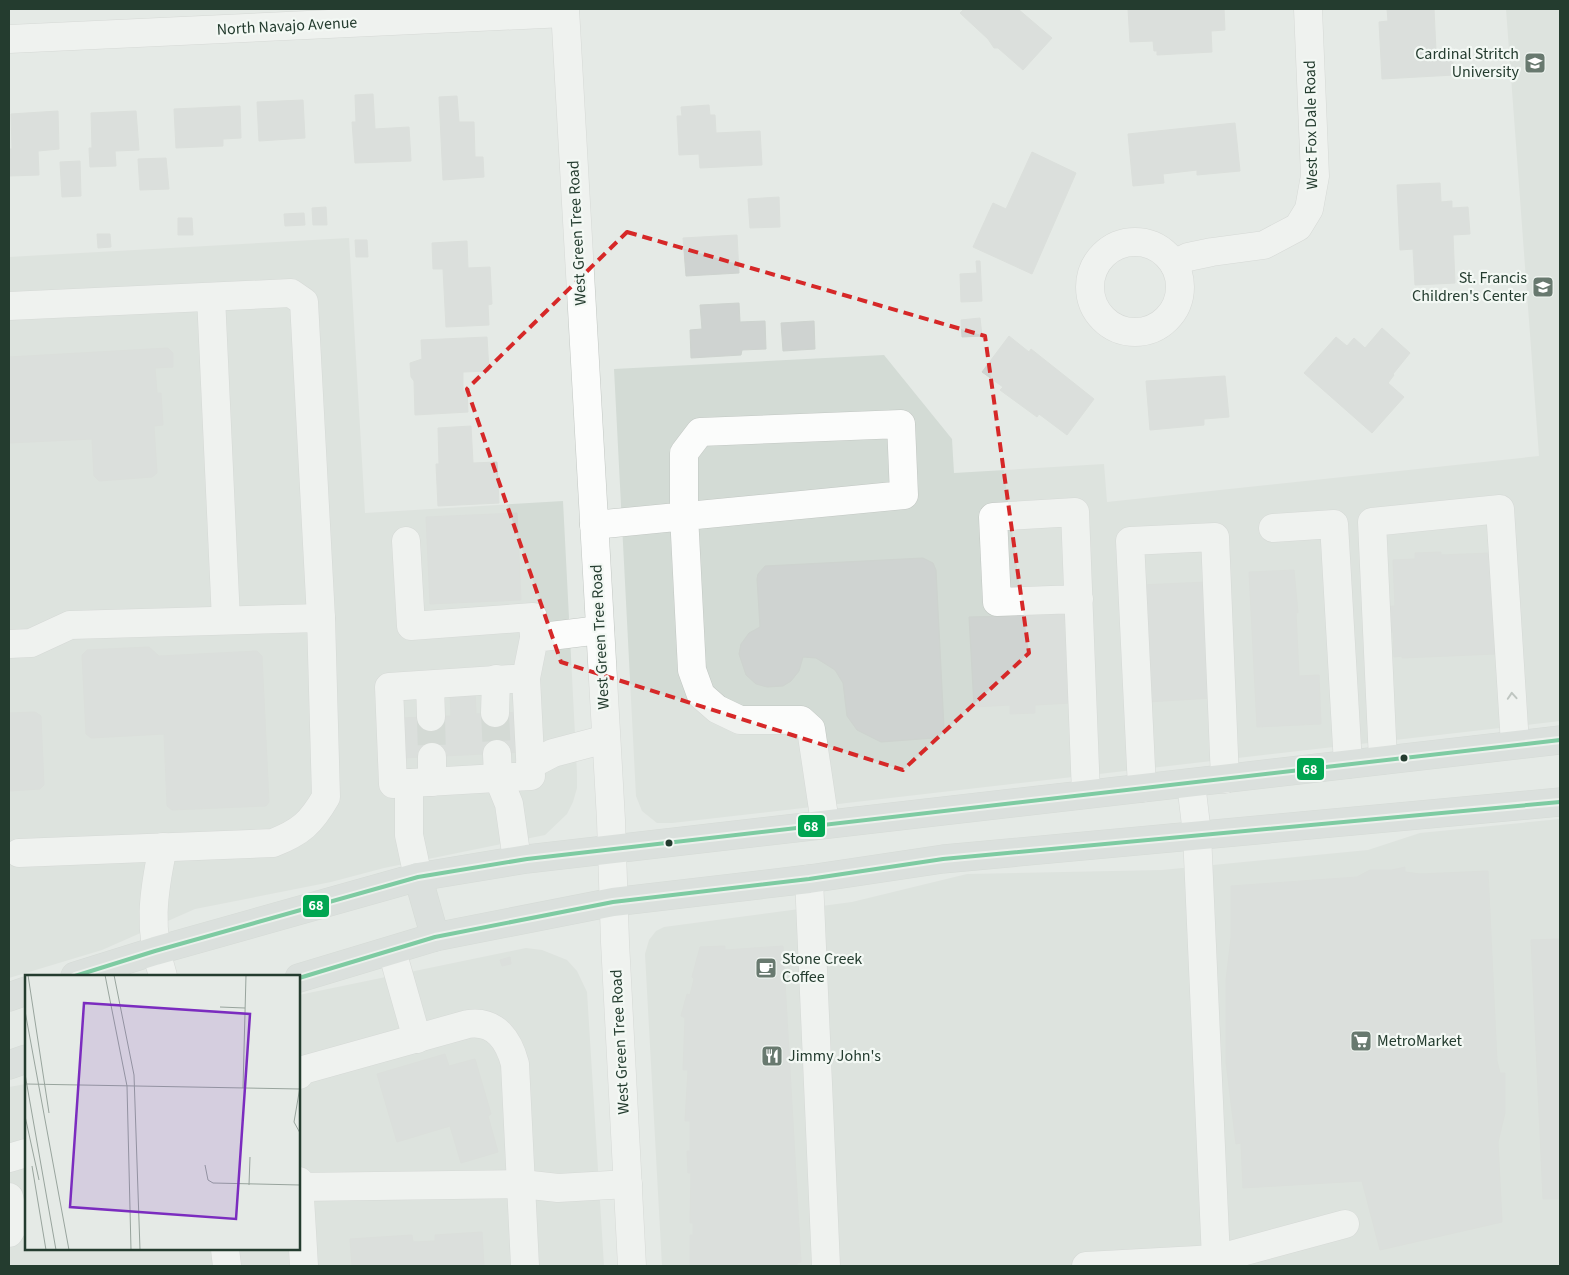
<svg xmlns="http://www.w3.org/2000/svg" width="1569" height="1275" viewBox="0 0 1569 1275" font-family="'Source Sans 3',sans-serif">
<rect width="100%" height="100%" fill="#e5eae6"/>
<g fill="#d3dbd5">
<path d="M1506,9H1560V721L672,823H657L642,811L636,796L614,369L884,355L952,439L954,473L1104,464L1107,502L1539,456Z"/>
<path d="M349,238L365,513L563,501L577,774V788L573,802L567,814L545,835L384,868L331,882L195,909L102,950L9,978V257Z"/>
<path d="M1560,819V1266H662L645,954L649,940L656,931L664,927L852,902L967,874L1162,870L1368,850L1420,833Z"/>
<path d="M526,948L542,950L567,960L577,971L587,992L604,1266H9V1087L26,1084V1249H299V995Z"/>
</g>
<g fill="#cfd3d1" stroke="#ced3cf">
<path d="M964,9H1018L1052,38L1023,70L998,48H994L988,39L960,13Z"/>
<path d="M1119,9H1224L1225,30L1211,31L1212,52L1157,55V51H1154L1153,41L1130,42L1128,9Z"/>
<path d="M1387,9H1434L1436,51L1452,50L1454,75L1382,79L1379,22L1388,21Z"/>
<path d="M373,94L375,129L409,127L411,161L355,163L352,122H356L355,95Z"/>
<path d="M457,96L459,122H474L475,157H483L484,177L443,180L439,97Z"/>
<path d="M303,100L305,138L259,141L257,102Z"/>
<path d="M709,105L710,115H715L716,133L760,131L762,165L700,168L699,154L679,155L677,116H682L681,107Z"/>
<path d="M240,106L241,138L223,139V146L176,148L174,109Z"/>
<path d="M58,111L59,149L38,151L39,175L9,176V149H12L11,114Z"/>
<path d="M136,111L139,150L115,151L116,166L90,167L89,148H92L91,113Z"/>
<path d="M1235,123L1240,171L1197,175V170L1163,174L1164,183L1133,186L1128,134Z"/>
<path d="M1032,152L1076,173L1032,274L973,247L993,203L1006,209Z"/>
<path d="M166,158L169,189L140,190L138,159Z"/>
<path d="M80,161L81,196L62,197L60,162Z"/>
<path d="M1440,183L1441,202L1452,201V208L1468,207L1470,234L1453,235L1455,283L1415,285L1413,249L1400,250L1397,185Z"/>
<path d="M779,197L780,227L750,228L748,199Z"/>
<path d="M326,207L327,225H313L312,208Z"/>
<path d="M304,213L305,225L285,226L284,214Z"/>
<path d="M178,218H192L193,235H178Z"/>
<path d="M97,234H110L111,247L98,248Z"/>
<path d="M737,235L739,273L686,276L683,238Z"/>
<path d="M355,240H367L368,257H356Z"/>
<path d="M467,241L468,268L490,267L492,304L488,305L489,325L446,327L443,269H433L432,243Z"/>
<path d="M976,261H980L982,301L961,302L960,274L977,273Z"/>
<path d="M739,303L740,322L765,321L766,349L742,350L741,355L691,358L690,330L702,329L700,305Z"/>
<path d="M980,318L982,336L962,337L961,320Z"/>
<path d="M814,321L815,349L783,351L781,323Z"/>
<path d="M1382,328L1410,353L1393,374L1394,375L1388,383L1404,397L1372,433L1304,373L1336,337L1347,346L1354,338L1365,348Z"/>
<path d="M1009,336L1029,352L1031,349L1094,399L1067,435L1039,414L1037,417L1000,390L1003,387L982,372Z"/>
<path d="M487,337L489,371L463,372V391H467L468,412L415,415L414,381L411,377L410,363L422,359L421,340Z"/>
<path d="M168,348L173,353V367L155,368L157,393H161L163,425L154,426L157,473L152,477L99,481L94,476L92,439L9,443V357Z"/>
<path d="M1225,376L1229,417L1204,419V425L1150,430L1146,381Z"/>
<path d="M471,426L473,463L497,462L499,503L438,506L436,464H439L438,428Z"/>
<path d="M517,513L521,600L430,604L426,517Z"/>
<path d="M1441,552V555L1490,553L1495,654L1402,658V656L1394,657L1393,632H1385L1384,607L1395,606L1393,560L1415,559V553Z"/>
<path d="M923,558L933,563L936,570L944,728L940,735L934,738L881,742L857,730L847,716L843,683L835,670L816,658L803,657L799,671L791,681L783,686L767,687L756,684L746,675L739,654L741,644L749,633L760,627L757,579L758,574L765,566Z"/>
<path d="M1294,570L1298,613L1296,612L1299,676L1319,675L1321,724L1257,727L1249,572Z"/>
<path d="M1207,582L1212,698L1147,702L1141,585Z"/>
<path d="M1010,610L1066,612L1071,703L1035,705V713L1010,714V705L974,707L969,617L1010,616Z"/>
<path d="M149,647L159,656L257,651L262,656L269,802L266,806L172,810L167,806L164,734L91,738L86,734L82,655L87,650Z"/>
<path d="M475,690L476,714L524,712L526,752L403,758L401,718L451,716L450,692Z"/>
<path d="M35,712L41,716L44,785L40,789L9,791V713Z"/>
<path d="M1405,867V872L1420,874L1488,871L1497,1061L1500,1073H1505V1113L1498,1142L1502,1222L1380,1250L1362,1181L1243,1188L1241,1143L1236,1144L1226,1062V980L1231,938V886L1357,877L1370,870H1392Z"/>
<path d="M1560,939V1199H1543L1531,940Z"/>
<path d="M725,946V950L783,946L801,1262L797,1263V1266H690V1235H693V1223H690L691,1173H688L687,1151H690V1121H685L688,1070H683L685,1018L681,1016L687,994L690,995L694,979L692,977L700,947Z"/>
<path d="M510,957L511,964L502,966L500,960Z"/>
<path d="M445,1054L449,1066L475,1059L491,1114L488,1116L498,1152L461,1163L450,1126L397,1142L377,1074Z"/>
<path d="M482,1232L484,1266H352L350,1239L412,1235L413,1242L435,1241V1235Z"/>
</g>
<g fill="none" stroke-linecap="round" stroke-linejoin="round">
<g stroke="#bec7c1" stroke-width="28" stroke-dasharray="28 14" stroke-linecap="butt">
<path d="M495,713L497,754"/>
<path d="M431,717L432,757"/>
</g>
<g stroke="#c2c7c3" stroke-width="29">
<g id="minor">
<path d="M565,9L611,820L615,942L632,1266"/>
<path d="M9,39L565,13"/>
<circle cx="1135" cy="287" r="45"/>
<path d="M1174,264L1188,257L1212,252L1264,245L1298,227L1309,209L1315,176L1308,9"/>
<path d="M211,297L226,620"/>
<path d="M9,306L291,293L304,302L321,618L326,797C311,823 301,832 273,843L19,853"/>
<path d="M594,525L904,495L901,424L700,432L684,453V515L692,670L701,695L717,709L740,720H801L811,729L825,823"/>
<path d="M1273,528L1334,524L1348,764"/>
<path d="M406,541L411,626L533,617L534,638"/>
<path d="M1079,599L997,602L993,517L1075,512L1086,794"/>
<path d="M9,644L31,643L70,625L321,618"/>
<path d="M526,678L531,776L393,784L389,687L526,678L534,638L600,630"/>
<path d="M430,685L431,717"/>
<path d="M495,713L496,679"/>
<path d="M497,754L498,777L509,804L517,860"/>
<path d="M432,757V782"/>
<path d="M1383,760L1372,522L1500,509L1515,744"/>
<path d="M530,765L553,753L606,739"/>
<path d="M409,783V835L418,877"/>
<path d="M1142,788L1130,541L1215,537L1225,779"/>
<path d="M163,847C153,894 148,930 163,976"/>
<path d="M809,879L826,1266"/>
<path d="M392,951L417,1039"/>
<path d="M299,1075L303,1070L468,1024C496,1020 509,1041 515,1064L525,1266"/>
<path d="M9,1158L26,1153"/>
<path d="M299,1181L304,1266"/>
<path d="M299,1187L522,1184L558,1188L628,1184"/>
<path d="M9,1197L15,1223L9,1233"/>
<path d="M225,1249L227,1266"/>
<path d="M1216,1259L1345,1224"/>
<path d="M1086,1266L1216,1259L1197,834L1191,783"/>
</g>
</g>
<g stroke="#c1c9c5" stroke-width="29">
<g id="major">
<path d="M418,877L435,937"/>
<path d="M75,976L155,951L418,877L527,859L1560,740"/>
<path d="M299,978L435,937L613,902L809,879L943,859L1560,802"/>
<path d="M9,997L26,991"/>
<path d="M9,1065L26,1059"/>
</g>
</g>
<use href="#minor" stroke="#fbfcfb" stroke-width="28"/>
<use href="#major" stroke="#cfd6d2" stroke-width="28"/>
<g stroke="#f3f8f4" stroke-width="8">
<g id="bus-1">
<path d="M75,976L155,951L418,877L527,859L1560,740"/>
<path d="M299,978L435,937L613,902L809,879L943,859L1560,802"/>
</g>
</g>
<use href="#bus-1" stroke="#00a651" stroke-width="4"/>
</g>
<defs><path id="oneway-chevron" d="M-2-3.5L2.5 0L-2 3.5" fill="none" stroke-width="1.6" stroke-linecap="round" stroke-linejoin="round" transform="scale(1.25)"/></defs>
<use stroke="#909c95" href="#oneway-chevron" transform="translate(1512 696) rotate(-94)"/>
<path d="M0 0H1569V1275H0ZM627,232L985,336L1029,653L903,770L561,662L467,389Z" fill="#e5eae6" fill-opacity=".55" fill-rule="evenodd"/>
<path fill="none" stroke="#d62828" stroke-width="4" stroke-dasharray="10 6" stroke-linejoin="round" d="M627,232L985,336L1029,653L903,770L561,662L467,389Z"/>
<defs>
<g id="school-square" transform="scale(1.125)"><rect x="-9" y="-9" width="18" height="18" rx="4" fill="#68796f" stroke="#f3f8f4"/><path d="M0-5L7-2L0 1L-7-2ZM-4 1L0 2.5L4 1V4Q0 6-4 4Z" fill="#fff"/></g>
<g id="cafe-square" transform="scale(1.125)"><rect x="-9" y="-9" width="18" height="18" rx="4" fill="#68796f" stroke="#f3f8f4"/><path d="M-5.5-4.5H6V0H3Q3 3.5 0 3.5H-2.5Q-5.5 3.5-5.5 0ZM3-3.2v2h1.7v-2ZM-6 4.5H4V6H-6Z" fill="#fff"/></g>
<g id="supermarket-square" transform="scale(1.125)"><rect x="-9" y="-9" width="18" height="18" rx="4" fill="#68796f" stroke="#f3f8f4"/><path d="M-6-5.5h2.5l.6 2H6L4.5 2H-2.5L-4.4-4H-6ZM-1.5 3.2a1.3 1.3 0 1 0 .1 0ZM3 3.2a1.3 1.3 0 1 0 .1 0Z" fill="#fff"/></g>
<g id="restaurant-square" transform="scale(1.125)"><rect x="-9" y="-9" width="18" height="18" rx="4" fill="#68796f" stroke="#f3f8f4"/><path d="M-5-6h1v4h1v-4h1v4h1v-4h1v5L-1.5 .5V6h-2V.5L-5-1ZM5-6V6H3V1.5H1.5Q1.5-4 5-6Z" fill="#fff"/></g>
</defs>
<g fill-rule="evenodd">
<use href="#school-square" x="1535" y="63"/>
<use href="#school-square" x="1543" y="287"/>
<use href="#cafe-square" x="766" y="968"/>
<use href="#supermarket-square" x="1361" y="1041"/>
<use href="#restaurant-square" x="772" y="1056"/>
</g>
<g fill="#243c2f" stroke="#f3f8f4" stroke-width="2">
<circle cx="1404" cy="758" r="4.5"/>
<circle cx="669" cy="843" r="4.5"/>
</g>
<g text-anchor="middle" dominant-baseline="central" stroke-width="4.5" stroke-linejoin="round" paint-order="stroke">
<g font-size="16" fill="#243c2f" stroke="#f3f8f4">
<text transform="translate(287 26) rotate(-3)">North Navajo Avenue</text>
<text transform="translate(1311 125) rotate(-91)">West Fox Dale Road</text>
<text transform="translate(577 233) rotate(-93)">West Green Tree Road</text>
<text transform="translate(600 637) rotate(-93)">West Green Tree Road</text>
<text transform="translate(620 1042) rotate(-93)">West Green Tree Road</text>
</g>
<g font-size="16" fill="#243c2f" stroke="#f3f8f4" text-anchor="start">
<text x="1519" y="54" text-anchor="end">Cardinal Stritch<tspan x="1519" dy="18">University</tspan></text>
<text x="1527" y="278" text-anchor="end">St. Francis<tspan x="1527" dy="18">Children's Center</tspan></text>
<text x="782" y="959">Stone Creek<tspan x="782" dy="18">Coffee</tspan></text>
<text x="1377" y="1041">MetroMarket</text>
<text x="788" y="1056">Jimmy John's</text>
</g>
</g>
<g transform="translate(25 975)">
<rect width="275" height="275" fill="#e5eae6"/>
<path fill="none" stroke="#98a49d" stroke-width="1" d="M3,0L24,138M80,0L102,111L106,275M89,0L109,100L115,275M195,32L220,33M0,36L44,275M0,99L31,275M1,109L275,114M275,112L269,147L275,158M218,113L221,0M0,141L14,205M180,190L183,205L188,208L275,210M7,191L21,275M224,210L225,182"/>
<path fill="#7b2cbf" fill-opacity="0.15" stroke="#7b2cbf" stroke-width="2.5" d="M59,28L225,39L211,244L45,232Z"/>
<rect width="275" height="275" fill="none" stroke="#243c2f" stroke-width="2.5"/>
</g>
<g stroke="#f3f8f4" stroke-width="2">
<rect x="1296" y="757" width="29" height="24" rx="5" fill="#00a651"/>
<rect x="797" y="814" width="29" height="24" rx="5" fill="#00a651"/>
<rect x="302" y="894" width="28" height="24" rx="5" fill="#00a651"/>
</g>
<g font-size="14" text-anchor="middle" font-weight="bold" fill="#fff">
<text x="1310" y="774">68</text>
<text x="811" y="831">68</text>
<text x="316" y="910">68</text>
</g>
<rect width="1569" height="1275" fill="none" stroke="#243c2f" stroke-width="20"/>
</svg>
